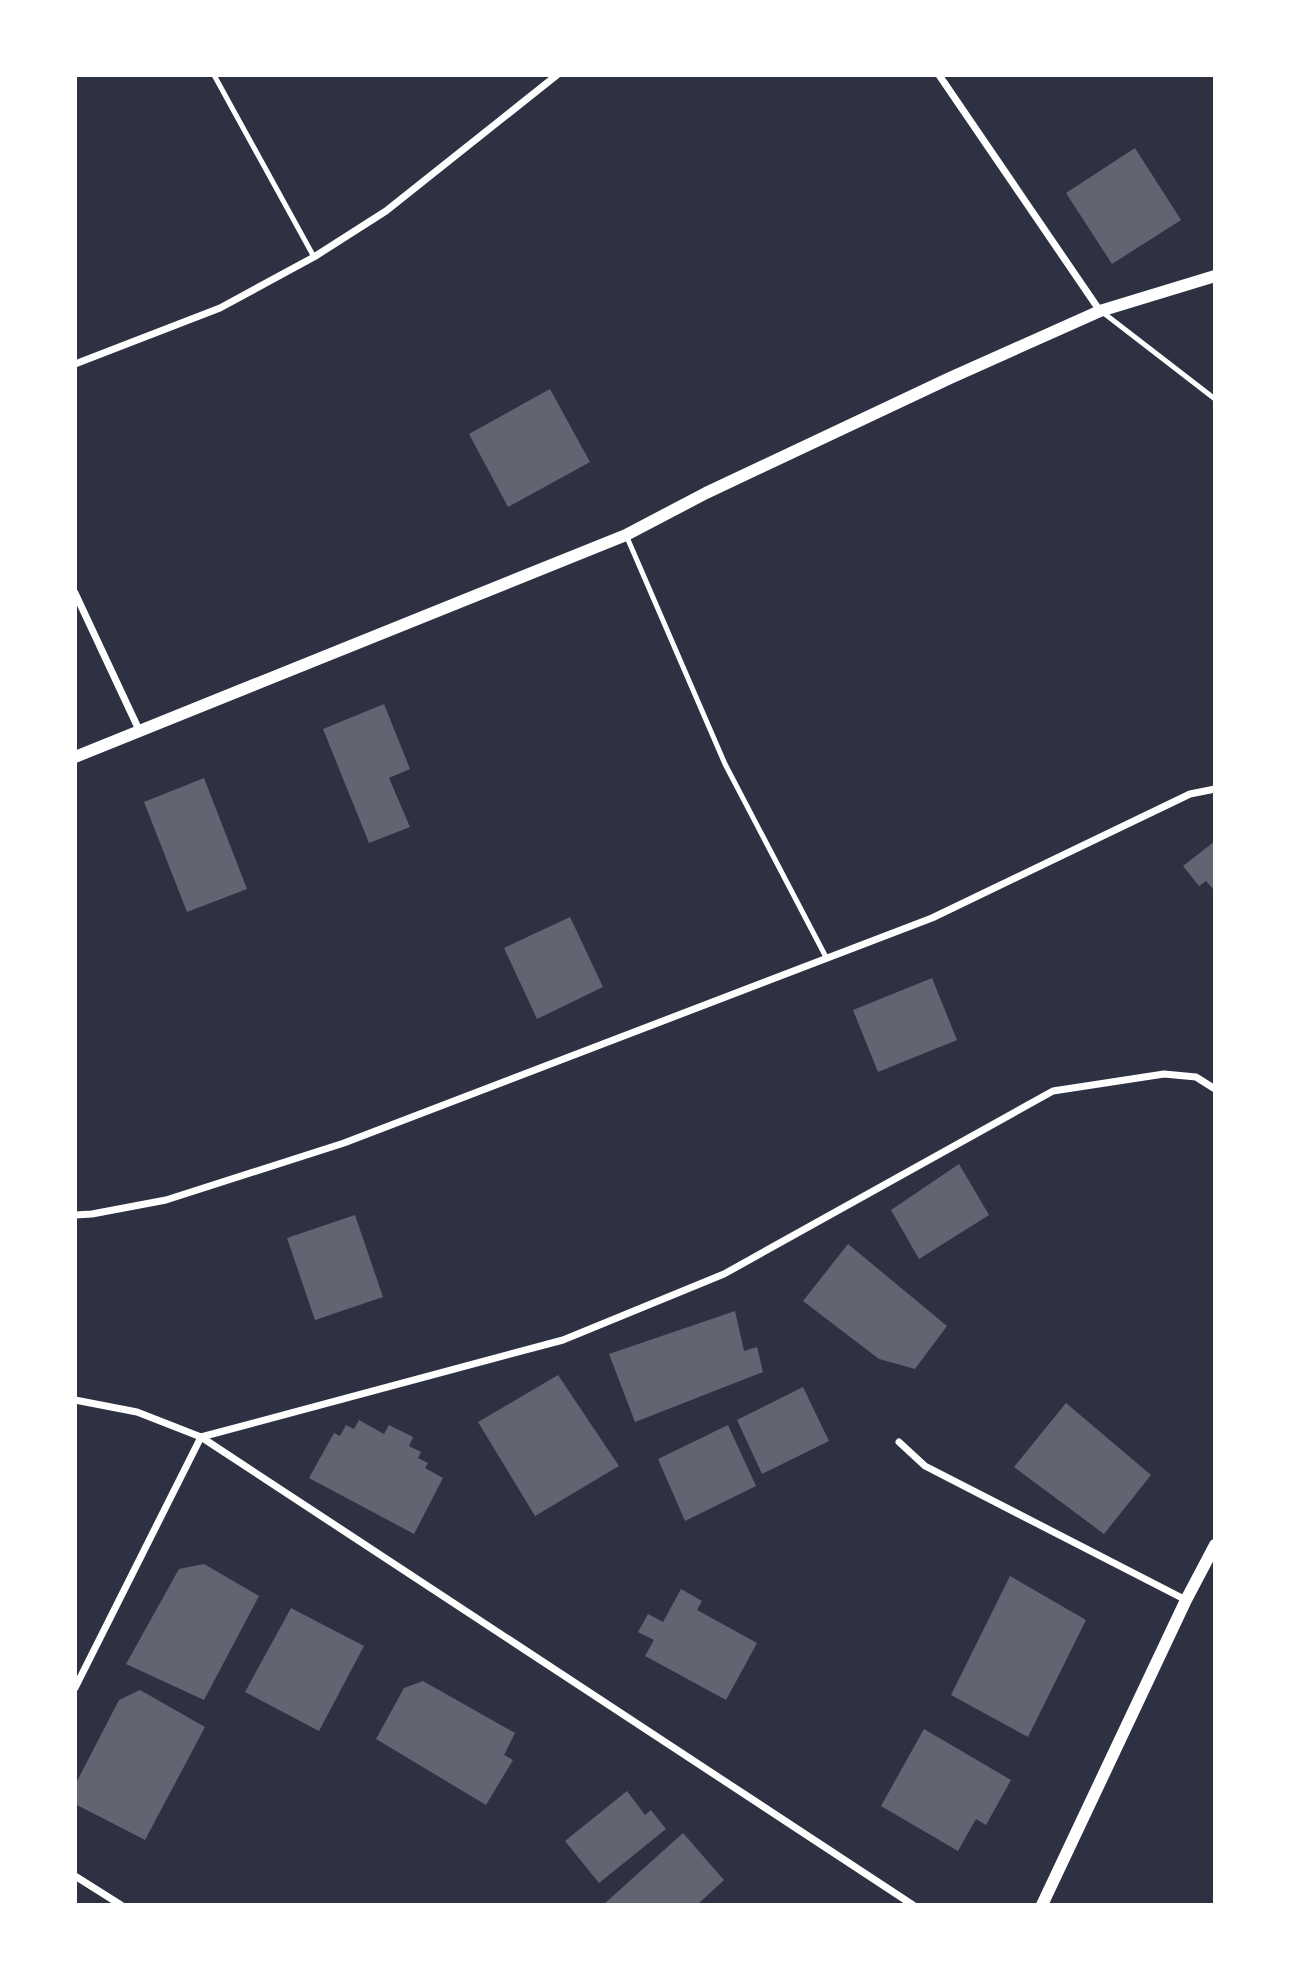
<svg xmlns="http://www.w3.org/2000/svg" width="1290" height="1980" viewBox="0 0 1290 1980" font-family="'Crimson Pro',serif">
<rect width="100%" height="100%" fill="#2d3142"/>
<g fill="#626471">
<path d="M1135,148L1181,220L1112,264L1066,193Z"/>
<path d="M550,389L590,462L508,507L469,434Z"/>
<path d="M384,704L410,769L389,778L410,827L369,843L323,729Z"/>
<path d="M204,778L247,889L187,912L144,802Z"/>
<path d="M1215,841V891L1206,881L1199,886L1183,866Z"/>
<path d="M570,917L603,987L537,1019L504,948Z"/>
<path d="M932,978L957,1040L878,1072L853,1010Z"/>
<path d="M959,1164L989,1215L919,1259L891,1210Z"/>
<path d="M355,1215L383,1297L315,1320L287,1238Z"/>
<path d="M848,1244L947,1326L915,1369L879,1359L803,1301Z"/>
<path d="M735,1311L744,1351L757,1347L763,1372L635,1422L609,1354Z"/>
<path d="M558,1375L619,1466L535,1516L478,1422Z"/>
<path d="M803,1387L829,1441L762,1474L737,1420Z"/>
<path d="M1066,1403L1151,1475L1104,1534L1014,1467Z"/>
<path d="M359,1420L384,1434L389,1425L413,1437L409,1446L421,1452L418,1458L428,1463L425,1468L443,1478L414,1534L309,1478L334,1433L340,1436L346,1425L354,1429Z"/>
<path d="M728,1425L756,1486L685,1521L658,1459Z"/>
<path d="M204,1564L259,1596L204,1700L126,1664L179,1569Z"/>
<path d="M1010,1576L1086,1620L1028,1737L951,1695Z"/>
<path d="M681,1589L702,1601L697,1610L757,1643L726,1700L645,1656L654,1640L638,1632L648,1614L663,1622Z"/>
<path d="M291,1608L364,1646L319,1731L245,1692Z"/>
<path d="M423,1681L515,1733L504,1755L513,1760L486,1805L376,1739L404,1688Z"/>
<path d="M140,1690L205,1727L145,1840L75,1804V1785L119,1700Z"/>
<path d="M924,1729L1011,1780L986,1825L976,1819L958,1851L881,1806Z"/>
<path d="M627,1791L645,1815L651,1810L666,1829L599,1883L565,1841Z"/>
<path d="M683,1833L724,1880L697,1905H603Z"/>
</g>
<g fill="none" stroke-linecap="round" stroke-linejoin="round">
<g stroke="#fff" stroke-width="5">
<path d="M214,75L314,257"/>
<path d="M1101,311L1215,399"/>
<path d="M626,535L725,764L827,959"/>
</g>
<g stroke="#fff" stroke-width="7">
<path d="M939,75L1100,311"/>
<path d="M75,364L220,308L314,257L386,211L557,75"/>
<path d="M75,593L140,732"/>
<path d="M75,1215L92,1214L166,1200L344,1143L932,918L1190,794L1215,789"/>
<path d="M75,1400L137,1412L201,1437L913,1905"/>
<path d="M899,1442L925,1466L1186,1600"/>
<path d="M75,1688L201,1437L563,1340L724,1274L1053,1091L1164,1074L1196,1077L1215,1089"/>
<path d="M75,1876L121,1905"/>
</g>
<g stroke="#fff" stroke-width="12">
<path d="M75,757L626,535L706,493L950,378L1100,311L1215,276"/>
<path d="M1042,1905L1186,1600L1215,1545"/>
</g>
</g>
<rect width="1290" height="1980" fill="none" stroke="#ffffff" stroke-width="154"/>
</svg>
